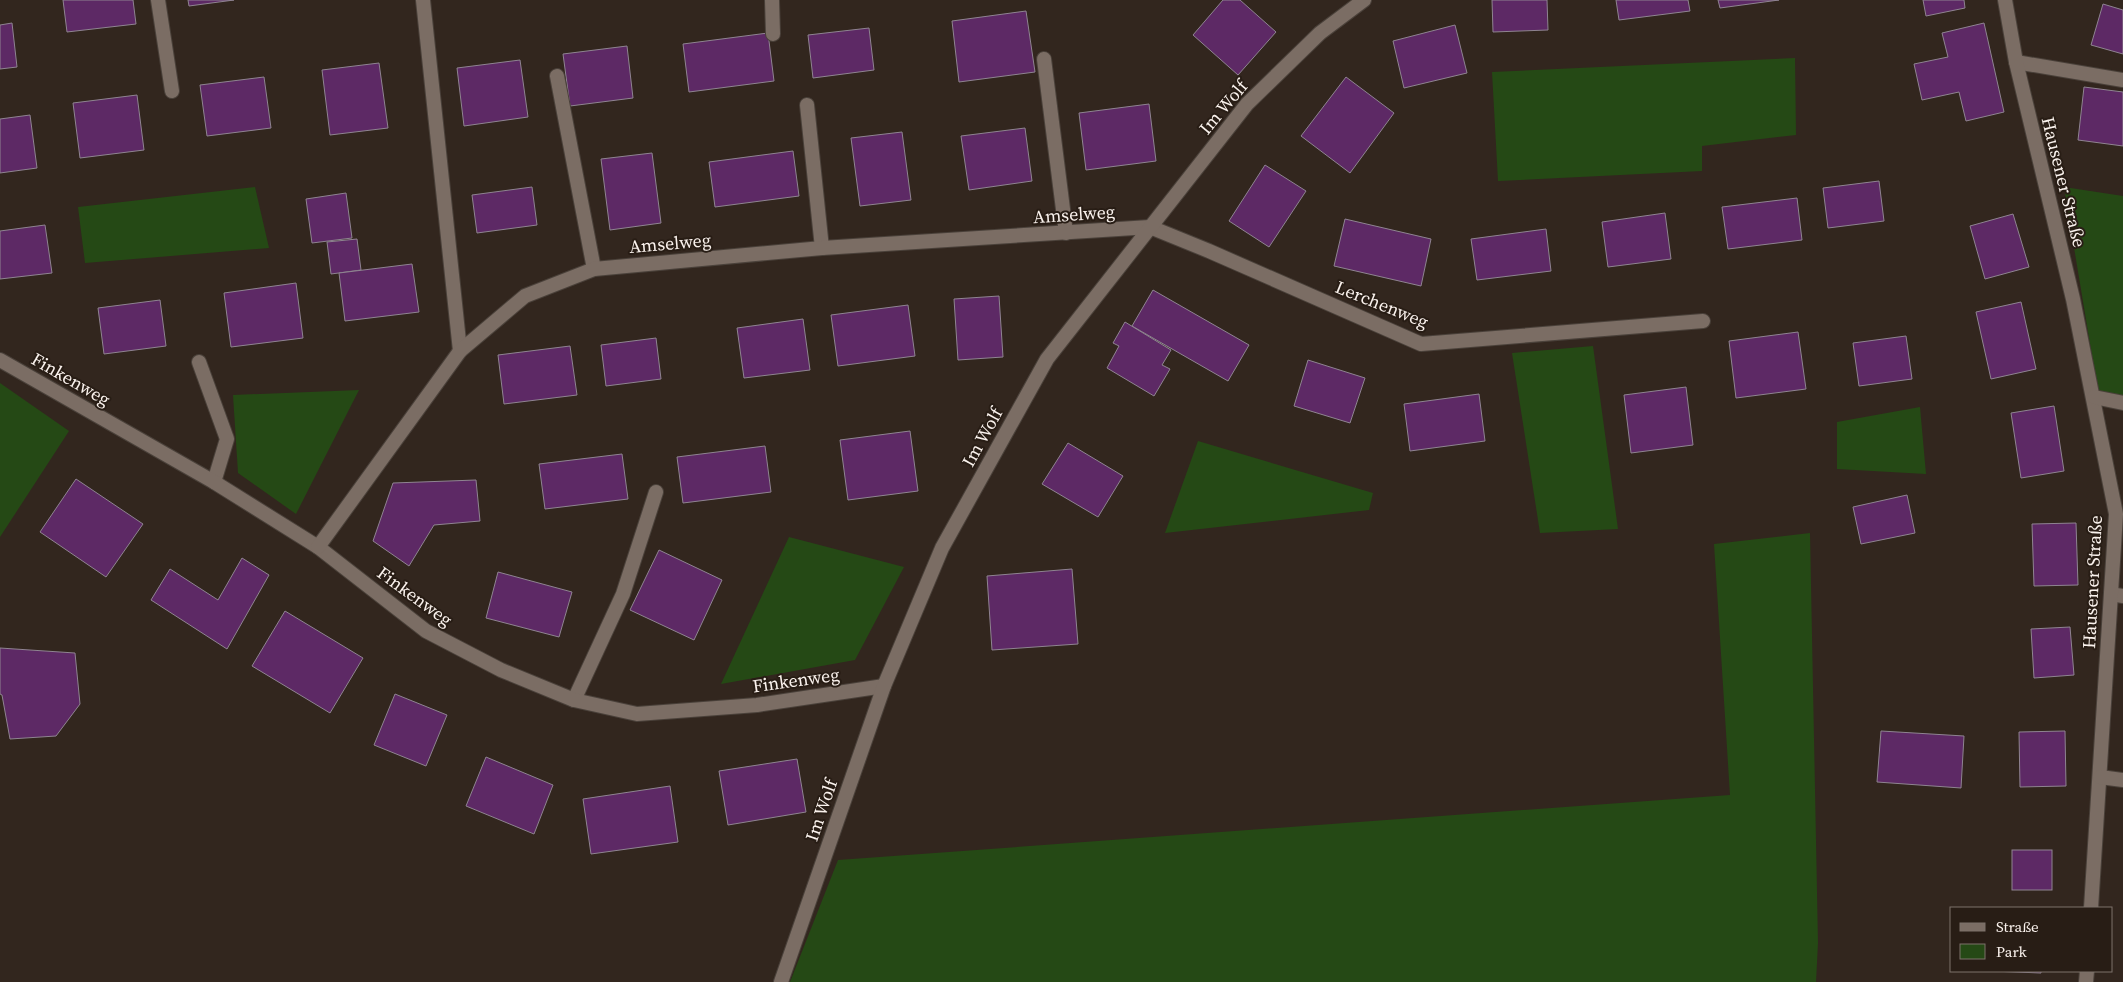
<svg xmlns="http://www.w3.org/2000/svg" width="2123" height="982" viewBox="0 0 2123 982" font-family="'Source Serif 4',serif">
<rect width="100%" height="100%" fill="#32261e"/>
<g fill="#254915">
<path d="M1795,58L1796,135L1702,146V171L1498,181L1492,72Z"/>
<path d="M255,187L269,248L85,263L78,207Z"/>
<path d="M2064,187L2123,196V397L2098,392Z"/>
<path d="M1593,346L1618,529L1540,533L1512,353Z"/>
<path d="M0,383L69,431L0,537Z"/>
<path d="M359,390L296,514L238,473L233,395Z"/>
<path d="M1920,407L1926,474L1837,469V422Z"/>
<path d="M1198,441L1373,493L1369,510L1165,533Z"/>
<path d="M1810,533L1818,943L1816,982H790L838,860L1730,795L1714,544Z"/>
<path d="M789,537L904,567L855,660L721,684Z"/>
</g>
<g fill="#5d2965" stroke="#8f8491">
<path d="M63,0H133L136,24L67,32Z"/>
<path d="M188,0H234L189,6Z"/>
<path d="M1223,0H1240L1276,32L1238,75L1193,35Z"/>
<path d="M1492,0H1547L1548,30L1493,32Z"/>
<path d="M1616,0H1688L1690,11L1619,20Z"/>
<path d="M1718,0H1779L1720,8Z"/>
<path d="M1923,0H1964L1965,8L1926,16Z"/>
<path d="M2103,4L2123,10V54L2091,45Z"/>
<path d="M1026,11L1035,72L959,82L952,21Z"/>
<path d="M12,23L17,67L0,69V25Z"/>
<path d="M1984,23L2004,112L1966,121L1959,92L1922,100L1914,64L1948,57L1942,33Z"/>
<path d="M1455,25L1467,73L1404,88L1393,41Z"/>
<path d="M869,28L874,70L813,78L808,35Z"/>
<path d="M768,33L774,81L689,92L683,44Z"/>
<path d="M627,46L633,98L570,106L563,54Z"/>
<path d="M520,60L528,117L464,126L457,68Z"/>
<path d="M379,63L388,128L330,135L322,70Z"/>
<path d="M264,77L271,128L207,136L200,85Z"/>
<path d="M1346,77L1394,113L1350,173L1301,136Z"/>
<path d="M2084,87L2123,92V146L2078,140Z"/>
<path d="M137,95L144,150L80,158L73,103Z"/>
<path d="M1149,104L1156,161L1086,170L1079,113Z"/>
<path d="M30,115L37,168L0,173V119Z"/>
<path d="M1025,128L1032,181L969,190L961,136Z"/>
<path d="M902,132L911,200L860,206L851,138Z"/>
<path d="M793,151L799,196L715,207L709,162Z"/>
<path d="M652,153L661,223L610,230L601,159Z"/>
<path d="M1265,165L1306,191L1269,247L1229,221Z"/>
<path d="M1879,181L1884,221L1828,228L1823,188Z"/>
<path d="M532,187L537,225L477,233L472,195Z"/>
<path d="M346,193L352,238L312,243L306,199Z"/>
<path d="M1797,198L1802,240L1728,249L1722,207Z"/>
<path d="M1665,213L1671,259L1608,267L1602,222Z"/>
<path d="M2013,214L2029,267L1985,279L1970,226Z"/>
<path d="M1345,219L1431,239L1421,286L1334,266Z"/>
<path d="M45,225L52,273L0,279V231Z"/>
<path d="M1546,229L1551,271L1477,280L1471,239Z"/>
<path d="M357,239L361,270L331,274L327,242Z"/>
<path d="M412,264L419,312L345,321L339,273Z"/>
<path d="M296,283L303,338L231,347L224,293Z"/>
<path d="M1153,290L1249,345L1228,381L1132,326Z"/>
<path d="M999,296L1003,357L958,360L954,299Z"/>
<path d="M160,300L166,346L104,354L98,308Z"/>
<path d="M2021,302L2036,369L1991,379L1976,312Z"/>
<path d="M908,305L915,356L838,366L831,315Z"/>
<path d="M803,319L810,370L744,378L737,328Z"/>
<path d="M1125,322L1171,350L1162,365L1170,369L1154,396L1107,368L1119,346L1113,343Z"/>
<path d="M1798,332L1806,389L1736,398L1729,341Z"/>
<path d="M1906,336L1912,379L1859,386L1853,343Z"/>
<path d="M656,338L661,379L606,386L601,345Z"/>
<path d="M570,346L577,395L504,404L498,355Z"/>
<path d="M1308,360L1365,378L1350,423L1294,406Z"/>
<path d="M1686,387L1693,445L1631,453L1624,395Z"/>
<path d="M1479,394L1485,441L1410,451L1404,404Z"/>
<path d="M2054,406L2064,471L2021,478L2011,413Z"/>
<path d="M910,431L918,491L848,500L840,440Z"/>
<path d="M1068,443L1123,476L1098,517L1042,484Z"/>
<path d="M765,446L771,492L683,503L677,457Z"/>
<path d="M622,454L628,499L545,509L539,464Z"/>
<path d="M76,479L143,524L106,577L40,532Z"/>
<path d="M476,480L480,521L434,525L409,566L373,541L393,483Z"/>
<path d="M1907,495L1915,533L1861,544L1853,507Z"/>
<path d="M2076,523L2078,585L2034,586L2032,524Z"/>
<path d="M659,550L722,580L694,640L630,610Z"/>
<path d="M242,558L269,575L227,649L151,600L170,569L218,600Z"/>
<path d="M1072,569L1078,644L992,650L987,576Z"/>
<path d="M498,572L572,592L559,637L486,618Z"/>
<path d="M285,611L363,658L330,713L252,666Z"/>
<path d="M2070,627L2074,675L2034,678L2031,629Z"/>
<path d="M0,648L75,653L80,704L56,736L10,739L2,695L0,694Z"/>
<path d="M395,694L447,715L426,766L374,745Z"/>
<path d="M1881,731L1964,736L1961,788L1877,782Z"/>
<path d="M2065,731L2066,786L2020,787L2019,732Z"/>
<path d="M486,757L553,785L534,834L466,806Z"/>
<path d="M797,759L806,812L728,825L719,771Z"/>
<path d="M670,786L678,842L591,854L583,799Z"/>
<rect x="2012" y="850" width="40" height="40"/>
<path d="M1991,971H2041V973Z"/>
</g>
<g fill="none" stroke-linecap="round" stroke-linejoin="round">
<g stroke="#4a413a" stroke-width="16">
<g id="service">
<path d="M158,0L172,91"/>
<path d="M423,0L460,351"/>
<path d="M772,0L773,34"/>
<path d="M1044,59L1066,233"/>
<path d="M2016,62L2123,80"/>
<path d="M557,76L594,269"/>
<path d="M807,105L822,248"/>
<path d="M199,362L227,439L214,482"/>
<path d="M2111,594L2123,596"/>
<path d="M574,700L623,594L656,492"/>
</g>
</g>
<g stroke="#4a413a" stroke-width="16">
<g id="minor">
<path d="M2005,0L2016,62L2073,299L2116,514L2091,908"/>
<path d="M0,360L214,482L318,547L426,631L501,670L574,700L637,714L757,705L884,686"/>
<path d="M2094,397L2123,403"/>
<path d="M318,547L460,351L525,296L594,269L822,248L1150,227L1209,251L1421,344L1703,321"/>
<path d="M2100,777L2123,780"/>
<path d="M781,982L884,686L942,548L1047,359L1247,104L1320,33L1364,0"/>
<path d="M2086,982L2087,971"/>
</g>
</g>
<use href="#service" stroke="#7b6d64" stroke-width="14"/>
<use href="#minor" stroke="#7b6d64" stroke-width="14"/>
</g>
<g text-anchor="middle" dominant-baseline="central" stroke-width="4" stroke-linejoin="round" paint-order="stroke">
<g font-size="18" fill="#faf2ed" stroke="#281d15">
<text transform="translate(1223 107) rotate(-50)">Im Wolf</text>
<text transform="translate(2064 182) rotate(76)">Hausener Straße</text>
<text transform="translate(1074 214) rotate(-4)">Amselweg</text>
<text transform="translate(670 243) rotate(-5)">Amselweg</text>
<text transform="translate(1382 304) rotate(22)">Lerchenweg</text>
<text transform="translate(71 379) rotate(30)">Finkenweg</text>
<text transform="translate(982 437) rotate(-61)">Im Wolf</text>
<text transform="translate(2092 582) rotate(-87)">Hausener Straße</text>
<text transform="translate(415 596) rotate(36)">Finkenweg</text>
<text transform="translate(796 680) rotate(-8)">Finkenweg</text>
<text transform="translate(821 810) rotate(-71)">Im Wolf</text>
</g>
</g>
<rect x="1950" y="907" width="162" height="65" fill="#281d15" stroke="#7c726b"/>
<rect x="1960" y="923" width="25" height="8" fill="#7b6d64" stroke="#7c726b"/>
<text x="1996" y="932" font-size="15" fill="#faf2ed">Straße</text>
<rect x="1960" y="944" width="25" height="15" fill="#254915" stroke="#7c726b"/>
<text x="1996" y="957" font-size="15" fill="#faf2ed">Park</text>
</svg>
